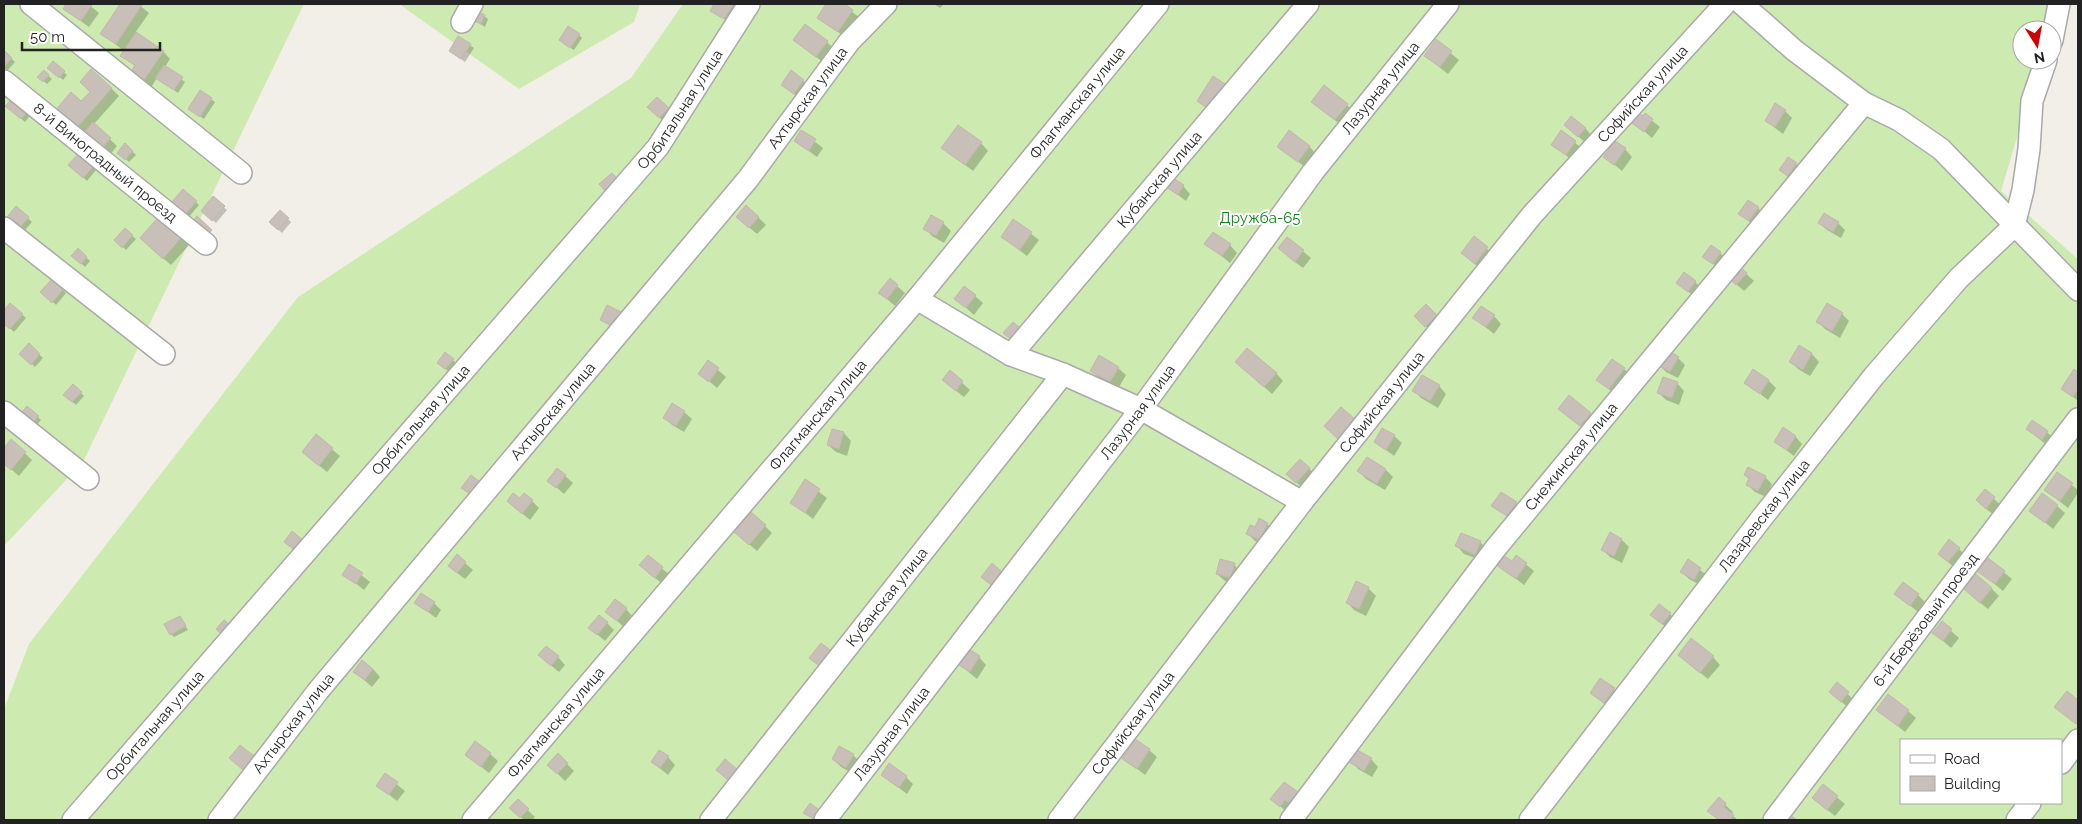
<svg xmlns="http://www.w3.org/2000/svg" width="2082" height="824" viewBox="0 0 2082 824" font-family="Raleway,sans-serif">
<rect width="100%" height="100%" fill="#f2efe9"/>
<g fill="#cdebb0" fill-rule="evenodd">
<path d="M4,4H304L83,462L4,546Z"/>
<path d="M399,4H640L634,22L519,89Z"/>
<path d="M683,4H2057L2049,30H2022V60H2040L2001,191L2078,259V820H4V709L29,644L298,297L631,78ZM1901,740H2061V803H1901Z"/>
</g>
<g fill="#0003">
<path d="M68,4H88L99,13L89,27L64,9Z"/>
<path d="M122,4H138L149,13L135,33L163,51L170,59L165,67L185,82L178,93L157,78L150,89L138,81L136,67L122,55L124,51L102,34Z"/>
<path d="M716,4H736L738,6L728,22L712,10Z"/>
<path d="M828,4H842L860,18L846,38L818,17Z"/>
<path d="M934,4H944L940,8Z"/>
<path d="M484,16L488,19L485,27L474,20Z"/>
<path d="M579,35L582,38L574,50L564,44Z"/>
<path d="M459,37L474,48L465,62L450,51Z"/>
<path d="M794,40L827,42L834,49L824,63Z"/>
<path d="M1436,41L1459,60L1448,74L1425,56Z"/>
<path d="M4,52L15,62L7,71L4,68Z"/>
<path d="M53,63L67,75L63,80L49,67Z"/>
<path d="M44,72L52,79L47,84L39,77Z"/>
<path d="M792,72L807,84L798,97L786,88Z"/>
<path d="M111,88L119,96L94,124L117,146L109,156L63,119Z"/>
<path d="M201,92L215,102L204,119L193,112Z"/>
<path d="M657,99L671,112L663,121L649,107Z"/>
<path d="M1313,102L1347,105L1354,112L1343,127Z"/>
<path d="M10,109L32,113L25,122Z"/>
<path d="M1785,111L1792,118L1783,134L1766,121Z"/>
<path d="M1645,115L1660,127L1652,138L1631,120L1643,118Z"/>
<path d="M1585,128L1592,136L1586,143L1573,132Z"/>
<path d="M801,131L823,148L817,157L795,141Z"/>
<path d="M1561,132L1583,149L1574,162L1553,144Z"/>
<path d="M981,143L988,151L973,171L943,148Z"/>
<path d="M125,145L136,155L129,162L119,153Z"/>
<path d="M1278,146H1309L1316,154L1306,168Z"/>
<path d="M1625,149L1632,157L1622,171L1605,157Z"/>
<path d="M1789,158L1804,171L1795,183L1780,170Z"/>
<path d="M93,167L96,170L87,181L73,168Z"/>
<path d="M1165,185L1183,186L1190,194L1186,201Z"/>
<path d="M183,191L199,205L188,218L172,204Z"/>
<path d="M213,198L227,210L216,223L202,211Z"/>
<path d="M17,208L32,222L20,236Z"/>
<path d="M1758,208L1765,215L1757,228L1740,214Z"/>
<path d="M280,212L291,222L282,233L270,222Z"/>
<path d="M758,217L766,225L757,234L745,224Z"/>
<path d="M932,217L943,223L951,231L944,243L932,236L925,228Z"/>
<path d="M1014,221L1039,240L1027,256L1002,237Z"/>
<path d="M1819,223H1838L1845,230L1841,238L1827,230Z"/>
<path d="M125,230L136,239L126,250L116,240Z"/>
<path d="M184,234L192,242L171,265L149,246Z"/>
<path d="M1474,238L1495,256L1483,271L1462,253Z"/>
<path d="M1288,239L1311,258L1303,268L1287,256Z"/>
<path d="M1206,243L1230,245L1237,253L1230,263Z"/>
<path d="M78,250L90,261L85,267L73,256Z"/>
<path d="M1720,253L1728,260L1720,270L1704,256Z"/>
<path d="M1738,266L1754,281L1744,291L1736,284Z"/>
<path d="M53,280L66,293L56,305L42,292Z"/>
<path d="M890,280L905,293L895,306L880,293Z"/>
<path d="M1695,282L1702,289L1696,298L1678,283Z"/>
<path d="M975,296L983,303L974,315L956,299Z"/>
<path d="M10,304L26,318L14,332L4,323V312Z"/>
<path d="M1426,305L1444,323L1433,334L1416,316Z"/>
<path d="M1842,314L1849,321L1840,338L1825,329L1818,322Z"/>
<path d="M1494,316L1501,324L1494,334L1474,318Z"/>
<path d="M29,345L43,358L35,367L21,354Z"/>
<path d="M1799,347L1812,354L1819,362L1810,376L1798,369L1791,362Z"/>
<path d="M1678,358L1685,365L1678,378L1666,372L1658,364Z"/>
<path d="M453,360L456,363L449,372L442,366Z"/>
<path d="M709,362L726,377L717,388L700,373Z"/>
<path d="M1236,362L1276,373L1283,381L1272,394Z"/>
<path d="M1118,368L1126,375L1118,389L1099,378L1092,371Z"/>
<path d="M1624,369L1631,376L1617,396L1598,380Z"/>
<path d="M2074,370L2078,373V401L2062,388Z"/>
<path d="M950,372L970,390L964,397L951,387Z"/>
<path d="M1768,380L1776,388L1768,400L1746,383Z"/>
<path d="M1677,383L1684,391L1679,405L1666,400L1659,393Z"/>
<path d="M73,385L84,396L76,405L65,395Z"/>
<path d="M1439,386L1446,394L1438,408L1421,398L1414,390Z"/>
<path d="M1559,408L1590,414L1597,421L1588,433Z"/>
<path d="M684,412L692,419L684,432L672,425L665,418Z"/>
<path d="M22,413L38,417L41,420L36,426Z"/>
<path d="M2033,421L2055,439L2049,447L2027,429Z"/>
<path d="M833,430L844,433L851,441L847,456L836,452L828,445Z"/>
<path d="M316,436L340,456L327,472L311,459Z"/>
<path d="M1394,436L1402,443L1394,456L1375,442Z"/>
<path d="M1795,436L1802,444L1794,456L1775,442Z"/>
<path d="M12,441L32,460L19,476L4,463V450Z"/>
<path d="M1367,458L1386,470L1393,477L1385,490L1366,479L1359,471Z"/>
<path d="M1300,460L1317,476L1305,490L1295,481Z"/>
<path d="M557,469L573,483L564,494L548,480Z"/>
<path d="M2057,473L2078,490V493L2068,508L2045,490Z"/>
<path d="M1745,475L1765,477L1772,484L1766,497L1755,492L1747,484L1750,480Z"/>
<path d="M805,481L827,498L813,519L792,503Z"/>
<path d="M1985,491L2002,506L1994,515L1985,508Z"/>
<path d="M532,501L539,508L530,520L516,508Z"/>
<path d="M1516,503L1523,511L1515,523L1493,505Z"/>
<path d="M2057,506L2065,513L2053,529L2031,511Z"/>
<path d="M1267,524L1275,531L1267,547L1255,541L1247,533Z"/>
<path d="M765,526L772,533L757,551L743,539Z"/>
<path d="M1461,534L1480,542L1488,550L1483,561L1464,554L1457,546Z"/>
<path d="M1622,540L1629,547L1622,563L1610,557L1603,550Z"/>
<path d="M1959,549L1966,556L1956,569L1939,554Z"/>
<path d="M457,556L473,570L465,579L457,573Z"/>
<path d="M648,557L670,575L663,584L648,573Z"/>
<path d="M1517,557L1534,571L1524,585L1498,565L1513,563Z"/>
<path d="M1989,560L2012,579L2003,591L1980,572Z"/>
<path d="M1688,561L1708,576L1702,586L1689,579L1682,572Z"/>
<path d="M1234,565L1241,572L1238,585L1225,581L1217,574Z"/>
<path d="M350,566L370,582L364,590L344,574Z"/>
<path d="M1357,583L1368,588L1376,596L1366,616L1354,610L1347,602Z"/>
<path d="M1991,588L1999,596L1988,609L1973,597Z"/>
<path d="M1896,594L1918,595L1925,602L1918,612Z"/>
<path d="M416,603H434L441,610L436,618Z"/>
<path d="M626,609L633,617L625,628L607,612Z"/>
<path d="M1670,614L1677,621L1670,631L1652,615Z"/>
<path d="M180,617L188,630L174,637L171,634Z"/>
<path d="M607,623L614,630L605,641L590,628Z"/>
<path d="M1942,623L1959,638L1951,648L1934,633Z"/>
<path d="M558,657L565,665L559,672L547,662Z"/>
<path d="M979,657L986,665L977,679L960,665Z"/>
<path d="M1713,657L1720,665L1708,679L1687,662Z"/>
<path d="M373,669L380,677L372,687L355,672Z"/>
<path d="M1601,679L1622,696L1612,710L1591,693Z"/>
<path d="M1837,684L1855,701L1849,708L1838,699Z"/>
<path d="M1878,710L1908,711L1916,718L1905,732Z"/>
<path d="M1149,750L1157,757L1145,775L1124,759Z"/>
<path d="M490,754L498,761L489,773L466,755Z"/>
<path d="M853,755L861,763L854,774L841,767L833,759Z"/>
<path d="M668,757L675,765L668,775L652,762Z"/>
<path d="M1371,759L1378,767L1372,777L1358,769L1351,761Z"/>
<path d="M567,764L574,771L565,781L556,772Z"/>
<path d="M385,775L405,791L397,801L378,786Z"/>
<path d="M882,775L906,777L913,784L907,794Z"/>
<path d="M1285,783L1305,801L1288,813L1272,799Z"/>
<path d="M1823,786L1845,804L1835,816L1821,805Z"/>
<path d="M1719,799L1733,812L1731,814L1738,820H1718L1709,811Z"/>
<path d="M518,801L535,817L532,820H524L511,808Z"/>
</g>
<g fill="#c7bfb8" stroke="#c4b6ab">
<path d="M66,4H90L92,5L81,21L63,9Z"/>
<path d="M120,4L142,5L116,44L100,34Z"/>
<path d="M714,4H734L724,19L710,11Z"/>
<path d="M826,4H845L853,10L838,32L817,18Z"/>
<path d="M476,11L485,15L481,24L472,20Z"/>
<path d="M805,24L828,41L816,57L793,40Z"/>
<path d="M568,26L580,34L570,48L559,40Z"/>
<path d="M136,32L164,51L142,83L130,74L135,65L120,56Z"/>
<path d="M458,36L471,44L461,59L449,51Z"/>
<path d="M1436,39L1452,51L1440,67L1424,56Z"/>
<path d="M4,50L12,58L4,67Z"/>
<path d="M53,61L65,71L59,78L47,68Z"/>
<path d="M164,65L183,77L174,90L155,78Z"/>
<path d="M91,69L112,88L75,130L54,112L71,92L81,101L90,92L80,82Z"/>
<path d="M44,70L49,75L43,82L37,77Z"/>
<path d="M791,70L804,80L794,94L781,85Z"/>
<path d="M1213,76L1228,86L1211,111L1197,101Z"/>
<path d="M1324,85L1348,104L1335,120L1311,102Z"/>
<path d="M200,90L212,98L200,117L188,109Z"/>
<path d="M15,96L30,109L21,119L5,106Z"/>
<path d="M657,97L669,108L659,118L647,107Z"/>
<path d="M1775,103L1786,110L1775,127L1765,121Z"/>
<path d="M1636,111L1643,116L1645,113L1653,119L1644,132L1629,121Z"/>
<path d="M1571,116L1586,128L1578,137L1564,125Z"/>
<path d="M93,122L111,138L101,149L83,133Z"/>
<path d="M958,125L982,142L965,165L941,148Z"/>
<path d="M801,130L816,139L809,151L794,141Z"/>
<path d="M1289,130L1310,146L1298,162L1277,147Z"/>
<path d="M1561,130L1576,141L1566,155L1551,145Z"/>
<path d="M1615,141L1626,148L1614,165L1603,157Z"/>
<path d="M125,143L133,151L125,160L117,153Z"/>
<path d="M79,153L94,166L83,178L68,165Z"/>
<path d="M1788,157L1797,163L1788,176L1779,170Z"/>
<path d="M612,173L622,183L606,192L599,184Z"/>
<path d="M1170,176L1184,185L1178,195L1163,185Z"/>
<path d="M183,189L197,201L184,216L170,204Z"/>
<path d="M213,196L225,206L212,221L201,211Z"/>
<path d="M1748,200L1759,207L1749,221L1738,214Z"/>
<path d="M746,205L759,217L749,228L736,217Z"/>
<path d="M16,206L29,217L16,233L4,221Z"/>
<path d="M280,210L289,218L278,230L269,222Z"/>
<path d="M162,213L185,233L163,259L140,238Z"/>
<path d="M1824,213L1839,222L1833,232L1818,223Z"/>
<path d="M931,215L944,222L936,236L923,229Z"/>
<path d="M197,216L212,230L206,236L191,223Z"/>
<path d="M1013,219L1032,232L1020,250L1001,237Z"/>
<path d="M125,228L133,235L122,248L114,240Z"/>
<path d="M1213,232L1231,244L1222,256L1204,244Z"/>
<path d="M1474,236L1488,247L1475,264L1461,253Z"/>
<path d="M1287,237L1304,250L1295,262L1278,248Z"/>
<path d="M1711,245L1721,252L1713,264L1702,257Z"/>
<path d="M78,248L87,257L81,264L71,256Z"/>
<path d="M1738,265L1747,273L1736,285L1727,277Z"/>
<path d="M1684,272L1696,281L1688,292L1676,283Z"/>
<path d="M53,278L64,288L52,303L40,292Z"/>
<path d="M890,278L898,285L887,299L878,293Z"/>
<path d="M964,286L976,295L966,308L954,299Z"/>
<path d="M10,303L23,314L10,329L4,324V310Z"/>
<path d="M1827,303L1843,313L1832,331L1816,322Z"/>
<path d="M1426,304L1437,315L1425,327L1414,316Z"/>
<path d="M607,305L621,312L614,327L600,320Z"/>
<path d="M1481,306L1495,315L1486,327L1472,318Z"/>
<path d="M1013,322L1025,332L1016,343L1003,333Z"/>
<path d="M29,343L40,354L31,365L19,354Z"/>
<path d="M1799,345L1812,353L1803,370L1789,362Z"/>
<path d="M1247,348L1277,373L1264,387L1235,362Z"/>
<path d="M1666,349L1679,357L1670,372L1657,364Z"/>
<path d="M445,352L454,359L445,369L437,363Z"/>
<path d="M1099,355L1119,367L1110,382L1090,371Z"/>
<path d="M1612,359L1625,368L1609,389L1596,380Z"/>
<path d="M708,360L719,368L709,382L698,374Z"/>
<path d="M1753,369L1769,380L1760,394L1744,383Z"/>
<path d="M2074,369L2078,372V389L2073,397L2061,389Z"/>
<path d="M950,370L963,381L956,391L942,380Z"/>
<path d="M1422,375L1440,385L1430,401L1412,391Z"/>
<path d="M1663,377L1678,382L1672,398L1657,393Z"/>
<path d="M73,384L82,392L72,402L63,395Z"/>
<path d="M1569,395L1591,413L1580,426L1558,409Z"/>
<path d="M672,403L685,411L676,426L663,418Z"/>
<path d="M27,406L39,416L32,424L21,413Z"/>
<path d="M1341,407L1356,420L1339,440L1324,426Z"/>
<path d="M2032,420L2048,431L2042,440L2026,429Z"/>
<path d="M1783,427L1796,436L1787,450L1774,442Z"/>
<path d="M1382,428L1395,435L1386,450L1374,442Z"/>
<path d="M832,429L844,432L839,449L827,445Z"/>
<path d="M316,434L333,448L319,466L302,452Z"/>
<path d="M11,439L26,452L11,470L4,464V448Z"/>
<path d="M1367,457L1386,469L1377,484L1357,471Z"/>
<path d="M1300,459L1310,468L1296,483L1286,474Z"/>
<path d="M1748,467L1766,476L1758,491L1746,485L1749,478L1744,475Z"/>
<path d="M557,468L566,475L556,488L547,481Z"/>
<path d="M2057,472L2073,483L2060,501L2044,490Z"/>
<path d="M471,475L484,485L475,497L461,488Z"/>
<path d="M805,479L820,489L805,513L790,503Z"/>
<path d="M1985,489L1995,497L1986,509L1976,500Z"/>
<path d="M1501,492L1517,502L1507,516L1491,506Z"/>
<path d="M513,493L520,498L524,493L533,500L522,514L507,501Z"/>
<path d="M2042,493L2058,505L2045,523L2029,511Z"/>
<path d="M751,512L766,525L749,545L734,532Z"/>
<path d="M1259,518L1268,523L1260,540L1246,534L1250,525L1255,527Z"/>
<path d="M292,531L304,541L296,551L284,542Z"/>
<path d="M1610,532L1622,539L1614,556L1601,550Z"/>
<path d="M1461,533L1481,541L1475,555L1455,546Z"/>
<path d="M1949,539L1960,548L1948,562L1938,554Z"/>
<path d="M457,554L466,562L457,573L448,566Z"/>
<path d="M648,555L663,567L655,578L639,565Z"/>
<path d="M1503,555L1512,561L1516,555L1527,563L1516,579L1496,565Z"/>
<path d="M1988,558L2005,571L1995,584L1978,572Z"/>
<path d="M1220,559L1235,563L1231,578L1216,574Z"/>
<path d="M1688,559L1701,568L1694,580L1680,572Z"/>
<path d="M992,563L1002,572L991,585L981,577Z"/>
<path d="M349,564L363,573L356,584L342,575Z"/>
<path d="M1976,574L1992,588L1980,603L1964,589Z"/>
<path d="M1356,581L1369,587L1359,609L1346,603Z"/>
<path d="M1903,582L1919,594L1910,606L1894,594Z"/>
<path d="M421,593L435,602L428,612L414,603Z"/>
<path d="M615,599L627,608L617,621L605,612Z"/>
<path d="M1659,604L1671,613L1662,624L1650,615Z"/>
<path d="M599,615L608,622L597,635L588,628Z"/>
<path d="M180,616L186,626L170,635L164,624Z"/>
<path d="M224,620L234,629L225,638L216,629Z"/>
<path d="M1942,621L1952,629L1943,641L1932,633Z"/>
<path d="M1691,638L1714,656L1700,673L1678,655Z"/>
<path d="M821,643L834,653L822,668L809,658Z"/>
<path d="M546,646L559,656L551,666L538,655Z"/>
<path d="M969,649L980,656L970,672L959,665Z"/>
<path d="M362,660L373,669L365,680L353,672Z"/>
<path d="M1600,678L1615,688L1604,703L1590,693Z"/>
<path d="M1837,682L1849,692L1841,702L1829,692Z"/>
<path d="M2067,691L2078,700V722L2076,724L2054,707Z"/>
<path d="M1888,694L1909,710L1898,726L1876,710Z"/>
<path d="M1135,739L1150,749L1137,769L1122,759Z"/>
<path d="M475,741L491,753L481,767L465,755Z"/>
<path d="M240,745L254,756L243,770L229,758Z"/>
<path d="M839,746L854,754L846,768L832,759Z"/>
<path d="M659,750L669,756L660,768L651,762Z"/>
<path d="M1357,750L1372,758L1364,771L1349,762Z"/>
<path d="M558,753L568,763L557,774L547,765Z"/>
<path d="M725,759L738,770L729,781L716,770Z"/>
<path d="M889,763L907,776L899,788L881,775Z"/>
<path d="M385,773L398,782L389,795L376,786Z"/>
<path d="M1284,782L1298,792L1289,803L1285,800L1280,807L1270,799Z"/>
<path d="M1823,784L1838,796L1827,810L1812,798Z"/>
<path d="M1719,797L1726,803L1724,807L1734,815L1730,820H1719L1707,811Z"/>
<path d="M518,799L529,809L520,818L509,808Z"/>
<path d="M810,803L822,812L816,820L803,813Z"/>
<path d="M1790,815L1797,820H1787Z"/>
</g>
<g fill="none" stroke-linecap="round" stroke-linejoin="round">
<g stroke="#a9a9a9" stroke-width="24">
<g id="minor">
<path d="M31,4L241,173"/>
<path d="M1742,4L1794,50L1864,103L1899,120L1941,149L2078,290"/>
<path d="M462,22L472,4"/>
<path d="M2052,40L2059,4"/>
<path id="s1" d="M4,81L206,244"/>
<path d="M4,228L164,354"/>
<path d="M917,299L1011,355L1063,374L1141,409L1302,502"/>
<path id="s2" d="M1011,355L1308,4"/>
<path d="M4,412L88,479"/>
<path d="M2061,763L2078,740"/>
<path id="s3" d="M73,820L658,147L749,4"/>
<path id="s4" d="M219,820L318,691L748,179L849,42L886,4"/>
<path id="s5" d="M473,820L917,299L1158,4"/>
<path id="s6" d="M711,820L1063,374"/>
<path id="s7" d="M825,820L1141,409L1313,172L1448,4"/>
<path id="s8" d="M1059,820L1302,502L1532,215L1725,4"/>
<path id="s9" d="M1291,820L1495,549L1864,103"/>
<path id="s10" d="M1530,820L1761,519L1874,376L1959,278L2014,226L2023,190L2029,149L2032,101L2046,60"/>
<path id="s11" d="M1774,820L2078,419"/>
<path d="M2017,820L2030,803"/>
</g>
</g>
<use href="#minor" stroke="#fff" stroke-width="21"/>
</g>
<g text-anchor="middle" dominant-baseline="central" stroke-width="4" stroke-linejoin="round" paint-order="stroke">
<g font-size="15" fill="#222" stroke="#fff">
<text stroke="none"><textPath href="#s7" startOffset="919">Лазурная улица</textPath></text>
<text stroke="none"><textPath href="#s8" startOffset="932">Софийская улица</textPath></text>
<text stroke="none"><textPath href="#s4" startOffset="932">Ахтырская улица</textPath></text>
<text stroke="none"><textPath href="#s5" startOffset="938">Флагманская улица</textPath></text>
<text stroke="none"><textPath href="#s3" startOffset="935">Орбитальная улица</textPath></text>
<text stroke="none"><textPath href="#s1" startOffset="130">8-й Виноградный проезд</textPath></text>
<text stroke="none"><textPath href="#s2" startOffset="230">Кубанская улица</textPath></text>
<text stroke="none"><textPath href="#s8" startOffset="528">Софийская улица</textPath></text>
<text stroke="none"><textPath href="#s4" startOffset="528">Ахтырская улица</textPath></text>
<text stroke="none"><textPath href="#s7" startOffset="514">Лазурная улица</textPath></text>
<text stroke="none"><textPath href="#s5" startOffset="532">Флагманская улица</textPath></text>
<text stroke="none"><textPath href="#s3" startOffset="530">Орбитальная улица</textPath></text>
<text stroke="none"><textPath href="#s9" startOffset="459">Снежинская улица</textPath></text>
<text stroke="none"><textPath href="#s10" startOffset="384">Лазаревская улица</textPath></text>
<text stroke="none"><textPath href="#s6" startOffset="284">Кубанская улица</textPath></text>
<text stroke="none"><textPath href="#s11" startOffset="251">6-й Берёзовый проезд</textPath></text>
<text stroke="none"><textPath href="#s5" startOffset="128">Флагманская улица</textPath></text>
<text stroke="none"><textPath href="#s8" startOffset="122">Софийская улица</textPath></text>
<text stroke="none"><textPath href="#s4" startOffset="122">Ахтырская улица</textPath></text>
<text stroke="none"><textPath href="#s3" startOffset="125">Орбитальная улица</textPath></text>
<text stroke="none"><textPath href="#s7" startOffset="109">Лазурная улица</textPath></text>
</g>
<g font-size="15" fill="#0c8416" stroke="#fff">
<text x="1260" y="218">Дружба-65</text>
</g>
</g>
<rect width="2082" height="824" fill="none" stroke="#222222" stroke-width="10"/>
<rect x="1900" y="739" width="162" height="65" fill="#ffffff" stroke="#a7a7a7"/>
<rect x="1910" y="755" width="25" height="8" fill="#ffffff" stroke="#a7a7a7"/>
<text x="1944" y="764" font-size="15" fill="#222222">Road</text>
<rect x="1910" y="776" width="25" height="15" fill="#c7bfb8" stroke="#a7a7a7"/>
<text x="1944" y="789" font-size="15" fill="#222222">Building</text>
<g transform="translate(2037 45) rotate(169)"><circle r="24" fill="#ffffff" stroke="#a7a7a7"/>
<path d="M0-4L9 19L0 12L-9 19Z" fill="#d40000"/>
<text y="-8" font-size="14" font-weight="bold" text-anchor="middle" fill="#222222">N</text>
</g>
<path d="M22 42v8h138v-8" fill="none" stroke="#222222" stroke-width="2.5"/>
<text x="30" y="42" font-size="15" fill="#222222" stroke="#ffffff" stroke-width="4" paint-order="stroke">50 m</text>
</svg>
